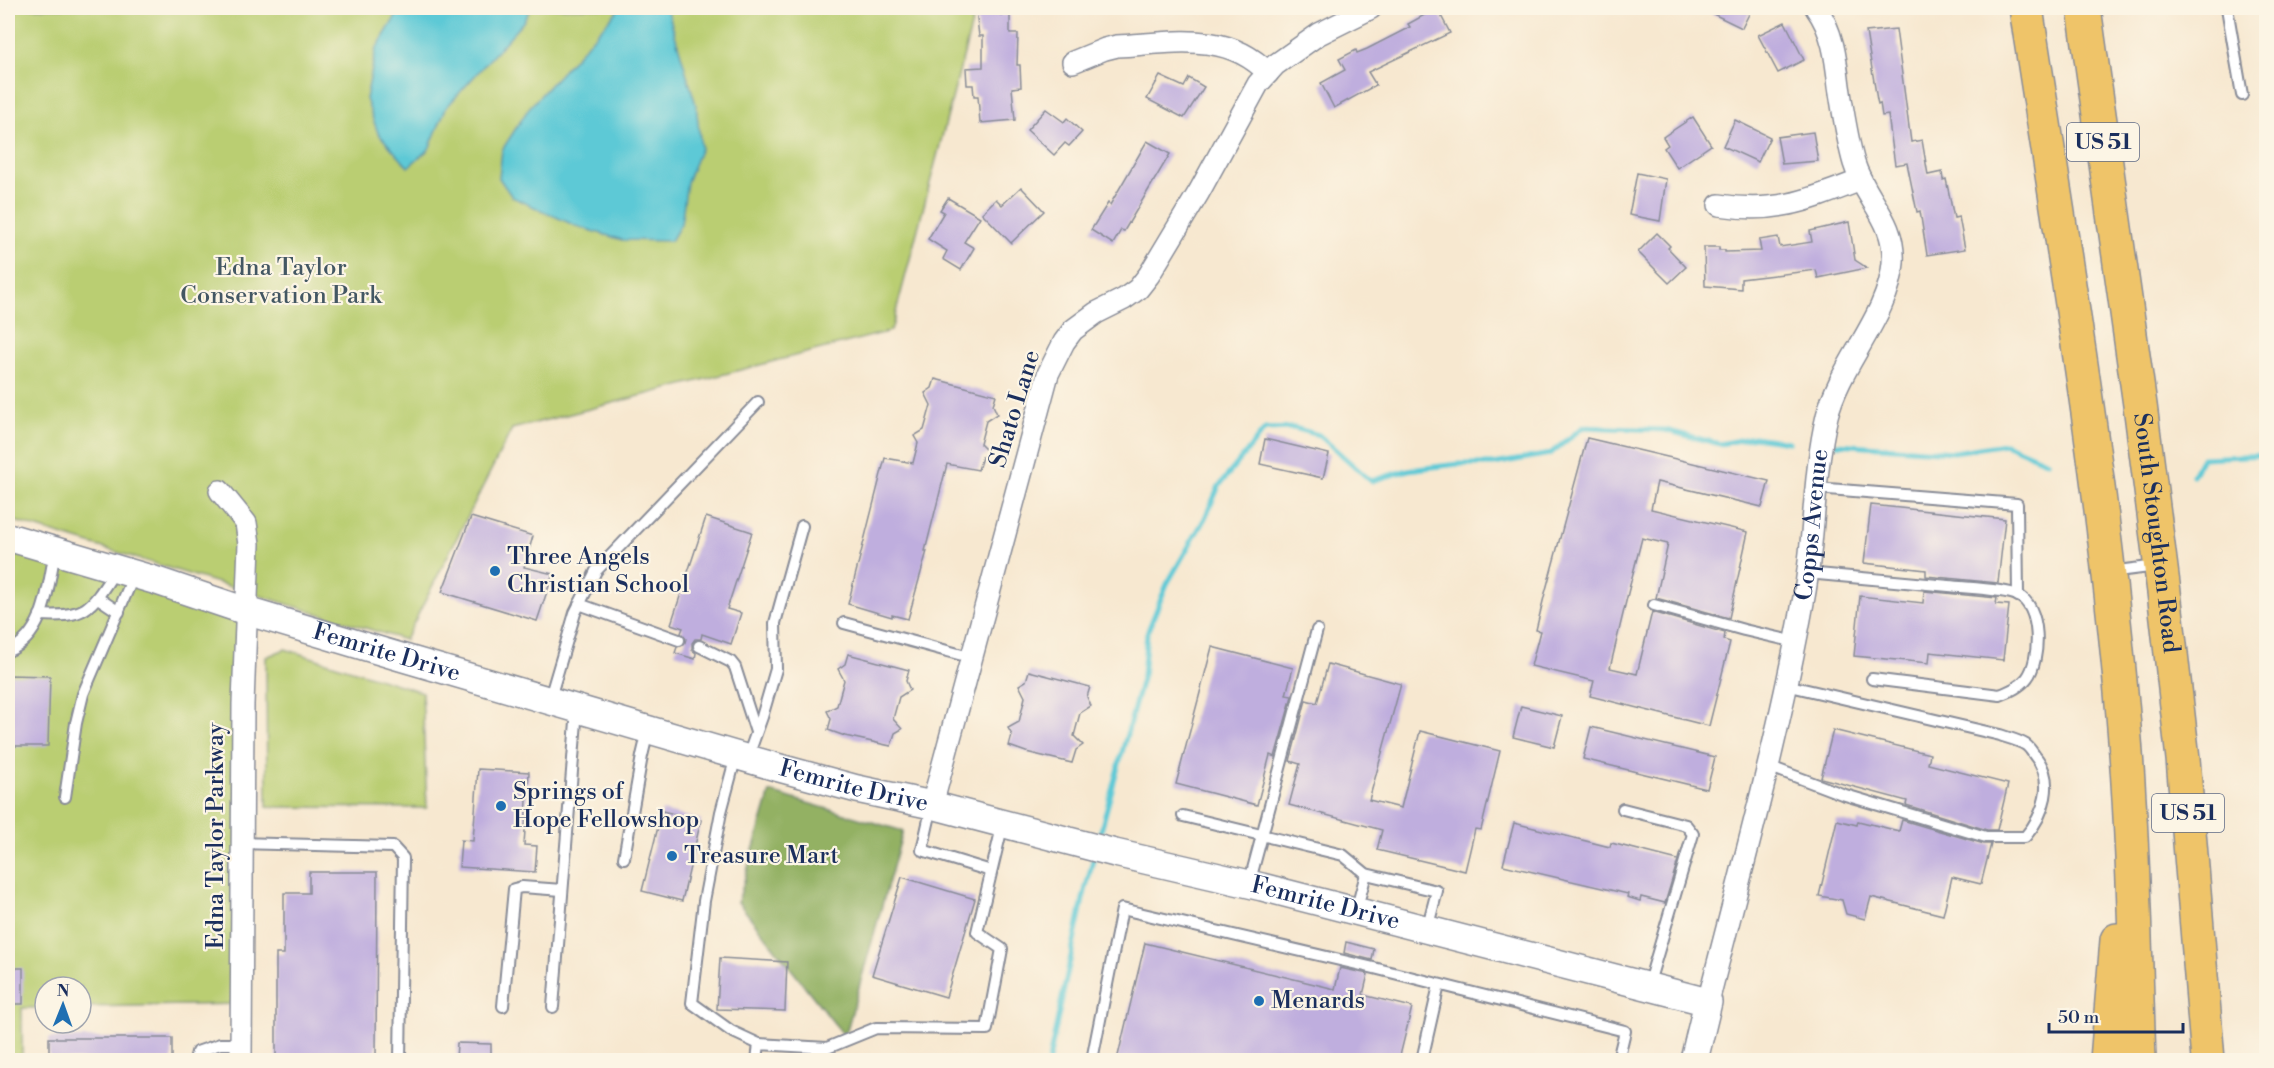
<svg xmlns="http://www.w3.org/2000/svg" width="2274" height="1068" viewBox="0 0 2274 1068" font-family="'Libre Bodoni',serif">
<rect width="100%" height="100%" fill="#fcf5e5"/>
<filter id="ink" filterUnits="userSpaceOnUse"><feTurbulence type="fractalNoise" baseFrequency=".0167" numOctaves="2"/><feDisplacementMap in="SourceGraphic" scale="12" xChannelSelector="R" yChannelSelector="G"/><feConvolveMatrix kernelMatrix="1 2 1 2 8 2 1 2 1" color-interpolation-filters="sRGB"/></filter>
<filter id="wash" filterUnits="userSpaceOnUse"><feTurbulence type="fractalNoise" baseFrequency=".008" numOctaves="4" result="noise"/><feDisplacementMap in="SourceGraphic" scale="24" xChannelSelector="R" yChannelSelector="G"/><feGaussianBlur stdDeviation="1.35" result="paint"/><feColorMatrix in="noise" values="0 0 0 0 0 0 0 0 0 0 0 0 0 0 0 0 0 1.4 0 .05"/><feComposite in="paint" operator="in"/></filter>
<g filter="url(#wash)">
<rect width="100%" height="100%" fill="#f7e8d0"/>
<g fill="#bace72" stroke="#6a7e68" stroke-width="1.5">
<path d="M8,8H976L891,331L512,429L405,640L8,519Z"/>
<path d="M8,537L246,611L241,1004L81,1007V987H45V1008H22V1060H8Z"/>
<path d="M285,649L422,692L427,808L267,807L266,657Z"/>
</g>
<path fill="#93b164" stroke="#577061" stroke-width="1.5" d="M770,792L903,831L845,1037L738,902Z"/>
<g fill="#5dc9d6" stroke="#3c7c9a" stroke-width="1.5">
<path d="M401,8H531L523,22L446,108L429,149L408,167L378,133L366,99L376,49Z"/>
<path d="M620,8H667L696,105L701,148L687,182L681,224L671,241L622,240L576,226L512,197L499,178L502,150L529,108Z"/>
</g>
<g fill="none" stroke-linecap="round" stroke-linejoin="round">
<g stroke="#5dc9d6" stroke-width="5">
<path d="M1836,444L1954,452L2005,444L2048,462"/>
<path d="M2193,475L2202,458L2266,455"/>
<path d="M1098,841L1143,675L1147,633L1167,584L1205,518L1219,486L1265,429L1294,428L1319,435L1371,481L1408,470L1458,464H1494L1550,454L1583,427L1665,430L1720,444L1754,437L1789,442"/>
<path d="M1049,1060L1083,899L1094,856"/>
</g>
</g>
<g id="blocks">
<g fill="#bfaede">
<path d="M1437,8L1450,33L1368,72L1376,85L1334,108L1321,83L1345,70L1339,59L1356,50L1357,53L1367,49L1410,27L1408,24Z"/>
<path d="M1701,8H1752L1742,28Z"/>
<path d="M976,10H1001V15H1010V34H1018L1017,65H1020L1021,87L1012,88L1015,120L980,123L978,96H974L973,85H967L966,68L983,67V36H979Z"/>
<path d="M1785,22L1804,60L1778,73L1758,35Z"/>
<path d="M1896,29L1911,142L1922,140L1928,175L1942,172L1943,180L1946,179L1954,218L1959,217L1965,249L1927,255L1920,211L1917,212L1907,163L1895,165L1888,115L1882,116L1880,103L1878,104L1877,100L1866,32Z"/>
<path d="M1160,76L1184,87L1189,78L1204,87L1184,118L1147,99Z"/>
<path d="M1046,109L1064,122L1067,118L1082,132L1069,146L1065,143L1054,155L1027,130Z"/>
<path d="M1693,117L1711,145L1677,168L1664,148L1668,145L1663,137Z"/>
<path d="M1735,120L1770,137L1758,162L1723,146Z"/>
<path d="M1813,132L1818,161L1782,164L1777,137Z"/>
<path d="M1147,141L1170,154L1124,231L1121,230L1113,244L1091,230L1108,203L1110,205Z"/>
<path d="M1637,173L1666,179L1660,221L1629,215Z"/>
<path d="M1021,187L1044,211L1011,243L982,213L996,199L1002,205Z"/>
<path d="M948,198L980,217L964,242L974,248L961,270L943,259L947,251L928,239L944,212L940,210Z"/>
<path d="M1849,222L1855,260L1867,268L1818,278L1816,270L1741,279V289L1705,286L1704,247H1719V250H1725V252L1761,251L1759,240L1778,237L1780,247L1812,242L1810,231Z"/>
<path d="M1657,233L1670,246L1668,248L1686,267L1669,283L1638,252Z"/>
<path d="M935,379L996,395L993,405L997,414L986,421L980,444L989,453L982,457L978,470L947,464L925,551H927L908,619L892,615V617L848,604L885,458L913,463L918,443L914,436L924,430L931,405L925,393L932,388Z"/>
<path d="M1587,438L1769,481L1762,507L1657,482L1651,509L1748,532L1729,618L1656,598L1668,544L1642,538L1628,593L1610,668L1637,674L1652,612L1725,633L1724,640L1730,642L1709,726L1590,696L1594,681L1531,666L1540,631L1536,630L1544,597Z"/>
<path d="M1265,439L1329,454L1323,478L1260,464Z"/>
<path d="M1871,505L2005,519L1998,583L1926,576V570L1864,563Z"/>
<path d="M471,517L533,536L524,567L553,574L537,621L442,592Z"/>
<path d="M706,517L752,532L727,609L741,613L731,644L702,634L701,639H695L692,643V650L696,653L695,659L675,653L677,647L684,645L686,639L681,633L683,628L671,624Z"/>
<path d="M1924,591L1997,598L1996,604L2009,605L2003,660L1930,652L1929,663L1854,656L1860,596L1923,603Z"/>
<path d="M1212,647L1293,668L1286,695L1292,696L1275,757L1270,755L1257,805L1176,784Z"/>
<path d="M848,654L909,670L906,681L910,690L899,697L893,719L902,729L895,733L891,746L845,736L828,730L831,719L827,711L837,706L844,680L838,669L845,664Z"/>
<path d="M1328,664L1401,684L1369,800L1401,808L1420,731L1500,751L1481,830L1475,829L1465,871L1377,850L1382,830L1289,805L1300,764L1290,761L1306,700L1317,703Z"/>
<path d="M1029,671L1090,687L1087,697L1091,706L1080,713L1074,736L1083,745L1076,750L1072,763L1026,752L1009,746L1012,735L1008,728L1019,722L1025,697L1019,685L1026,681Z"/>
<path d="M8,675L50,676L48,746H8Z"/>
<path d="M1521,706L1562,716L1554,747L1513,737Z"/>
<path d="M1591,727L1715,757L1707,789L1583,759Z"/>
<path d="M1833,730L1930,754L1928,764L2008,784L1997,830H1987L1906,805L1907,801L1821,778Z"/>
<path d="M478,769L529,772L524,845L537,846L535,872L459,867L461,840L473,841Z"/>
<path d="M662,811L701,820L682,901L642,891Z"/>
<path d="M1837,820L1857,825L1858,821L1899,831L1902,820L1984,844H1991L1981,884L1952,877L1943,915L1871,897L1865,919L1846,914L1842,900L1819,896Z"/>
<path d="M1514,823L1610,847L1611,843L1678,860L1665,903L1641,897L1640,901L1627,897L1628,894L1503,865Z"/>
<path d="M309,872H377L376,1060H276V954H284V893H309Z"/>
<path d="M902,877L975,899L946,997L872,975Z"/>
<path d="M1346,942L1374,949L1372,960L1344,953Z"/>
<path d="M1145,943L1335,989L1340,968L1368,974L1363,995L1412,1007L1399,1060H1117Z"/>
<path d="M720,958L787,962L785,1011L717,1009Z"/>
<rect x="8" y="968" width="15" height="36"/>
<rect x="49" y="1038" width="123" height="22"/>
<path d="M457,1043L491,1044V1060H456Z"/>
</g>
</g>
</g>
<g filter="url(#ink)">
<use href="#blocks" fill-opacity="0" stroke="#898c97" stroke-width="1.5"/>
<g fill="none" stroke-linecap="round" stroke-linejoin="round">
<g stroke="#898c97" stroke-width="14">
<g id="service">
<path d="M2227,8L2242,95"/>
<path d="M1816,488L2017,504L2018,596"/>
<path d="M2110,572L2157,566"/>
<path d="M1807,573C1854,577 1902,582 1949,586C1966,588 2003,589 2017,595C2042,605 2041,660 2027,678C2020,687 2010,691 2000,695L1872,679"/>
<path d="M98,598L119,612"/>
<path d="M579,604L679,640"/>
<path d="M1654,605L1744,630L1796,642"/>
<path d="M40,615C87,618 91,608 115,571"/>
<path d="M844,623L973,658"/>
<path d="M699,646L731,662L735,667L756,732"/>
<path d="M8,651C45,636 48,587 55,551"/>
<path d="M549,701L575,613L596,571L758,402"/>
<path d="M736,756L721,812L704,901L692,1003L731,1031L759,1044"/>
<path d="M747,759L762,717L776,669L775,623L802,526"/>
<path d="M1768,766L1842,794L1986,837H2025C2044,815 2056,781 2035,756C2032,752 2030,748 2026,745C2018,740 2008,738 2000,735L1786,685"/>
<path d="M65,797L76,723L83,694L134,575"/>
<path d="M932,806L922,850L991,871"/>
<path d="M1623,809L1686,825L1693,834L1648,986"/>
<path d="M1183,816L1343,855L1366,874L1437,891L1427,929"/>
<path d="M242,843L393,847L403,858L400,1060"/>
<path d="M624,858L642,756L648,731"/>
<path d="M1249,884L1317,630"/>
<path d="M1356,911L1366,874"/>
<path d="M503,1006L514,889L522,887L562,890"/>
<path d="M553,1007L577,709"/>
<path d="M195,1060L197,1052L220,1044H241"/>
<path d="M757,1060L759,1044L827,1048L876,1028L987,1029L1002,949L977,932L1003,823"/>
<path d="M1092,1060L1122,909L1374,968L1625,1031L1618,1060"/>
<path d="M1422,1060L1439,985"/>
</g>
</g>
<g stroke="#898c97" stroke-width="24">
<g id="minor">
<path d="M1073,62L1105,49L1117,46C1171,43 1227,30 1268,73"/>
<path d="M1719,205C1777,214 1809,200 1861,180"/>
<path d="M220,491L246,523L249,544L243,704L241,1060"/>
<path d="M932,805L1048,374L1064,342L1073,330L1096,313L1124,299L1138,289L1149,275L1199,192L1258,84L1275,65L1319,34L1371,8"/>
<path id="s1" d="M1708,1002C1742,868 1780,733 1804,597C1815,537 1813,475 1827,416C1840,363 1889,316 1893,263C1896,220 1865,200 1854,163C1847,139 1843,111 1839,86C1836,59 1833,31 1816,8"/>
</g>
</g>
<g stroke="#898c97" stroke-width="30">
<g id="tertiary">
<path id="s2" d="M8,537L154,580L246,611L397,656L776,767L857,789L932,805L1115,853L1262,887L1708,1002L1694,1060"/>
</g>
</g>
<g stroke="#898c97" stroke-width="36">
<g id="primary">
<path d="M2026,8C2062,243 2103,478 2123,715C2133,830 2135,945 2139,1060"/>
<path id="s3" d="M2084,8L2140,405L2164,592L2183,759L2208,1060"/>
<path d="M2107,1060L2117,940"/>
</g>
</g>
<use href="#service" stroke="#fff" stroke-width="10"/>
<use href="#minor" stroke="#fff" stroke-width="21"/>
<use href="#tertiary" stroke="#fff" stroke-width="27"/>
<use href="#primary" stroke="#efc469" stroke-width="33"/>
</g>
</g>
<g fill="#1f6fb2" stroke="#fcf5e5" stroke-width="2">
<circle cx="495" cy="571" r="6"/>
<circle cx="501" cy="806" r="6"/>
<circle cx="672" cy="856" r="6"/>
<circle cx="1259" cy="1001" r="6"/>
</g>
<g text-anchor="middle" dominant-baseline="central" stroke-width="4.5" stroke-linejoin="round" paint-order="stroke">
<g fill="#fcf5e5" stroke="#5e6a86" stroke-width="1.5">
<rect x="2067" y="123" width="72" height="38" rx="4.5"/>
<rect x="2152" y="794" width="72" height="38" rx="4.5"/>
</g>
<g font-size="22" font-weight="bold" fill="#1b2f5e">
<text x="2103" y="142">US 51</text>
<text x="2188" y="813">US 51</text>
</g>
<g font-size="24" fill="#435763" stroke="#fcf5e5">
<text x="281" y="268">Edna Taylor<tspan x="281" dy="28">Conservation Park</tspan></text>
</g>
<g font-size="24" fill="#1b2f5e" stroke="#fcf5e5">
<text transform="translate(1015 409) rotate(-73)">Shato Lane</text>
<text stroke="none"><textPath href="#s1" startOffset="489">Copps Avenue</textPath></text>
<text stroke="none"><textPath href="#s3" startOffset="530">South Stoughton Road</textPath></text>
<text stroke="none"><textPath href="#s2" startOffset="396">Femrite Drive</textPath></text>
<text stroke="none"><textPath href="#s2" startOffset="882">Femrite Drive</textPath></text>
<text transform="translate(216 836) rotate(-90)">Edna Taylor Parkway</text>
<text stroke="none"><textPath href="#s2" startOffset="1368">Femrite Drive</textPath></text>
</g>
<g font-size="24" fill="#1b2f5e" stroke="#fcf5e5" text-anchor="start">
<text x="507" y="557">Three Angels<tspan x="507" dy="28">Christian School</tspan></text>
<text x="513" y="792">Springs of<tspan x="513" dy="28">Hope Fellowshop</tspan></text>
<text x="684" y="856">Treasure Mart</text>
<text x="1271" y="1001">Menards</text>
</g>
</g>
<rect width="2274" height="1068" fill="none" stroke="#fcf5e5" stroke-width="30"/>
<g transform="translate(63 1005) rotate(1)"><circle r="28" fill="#fcf5e5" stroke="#a2a6af" stroke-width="1.5"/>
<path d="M0-4.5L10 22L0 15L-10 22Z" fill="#1f6fb2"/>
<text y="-9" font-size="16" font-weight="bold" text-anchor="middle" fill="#1b2f5e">N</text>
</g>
<path d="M2049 1023v9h134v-9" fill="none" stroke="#1b2f5e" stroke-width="3"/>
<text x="2058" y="1023" font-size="18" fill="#1b2f5e" stroke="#fcf5e5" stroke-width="4.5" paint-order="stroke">50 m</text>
</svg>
